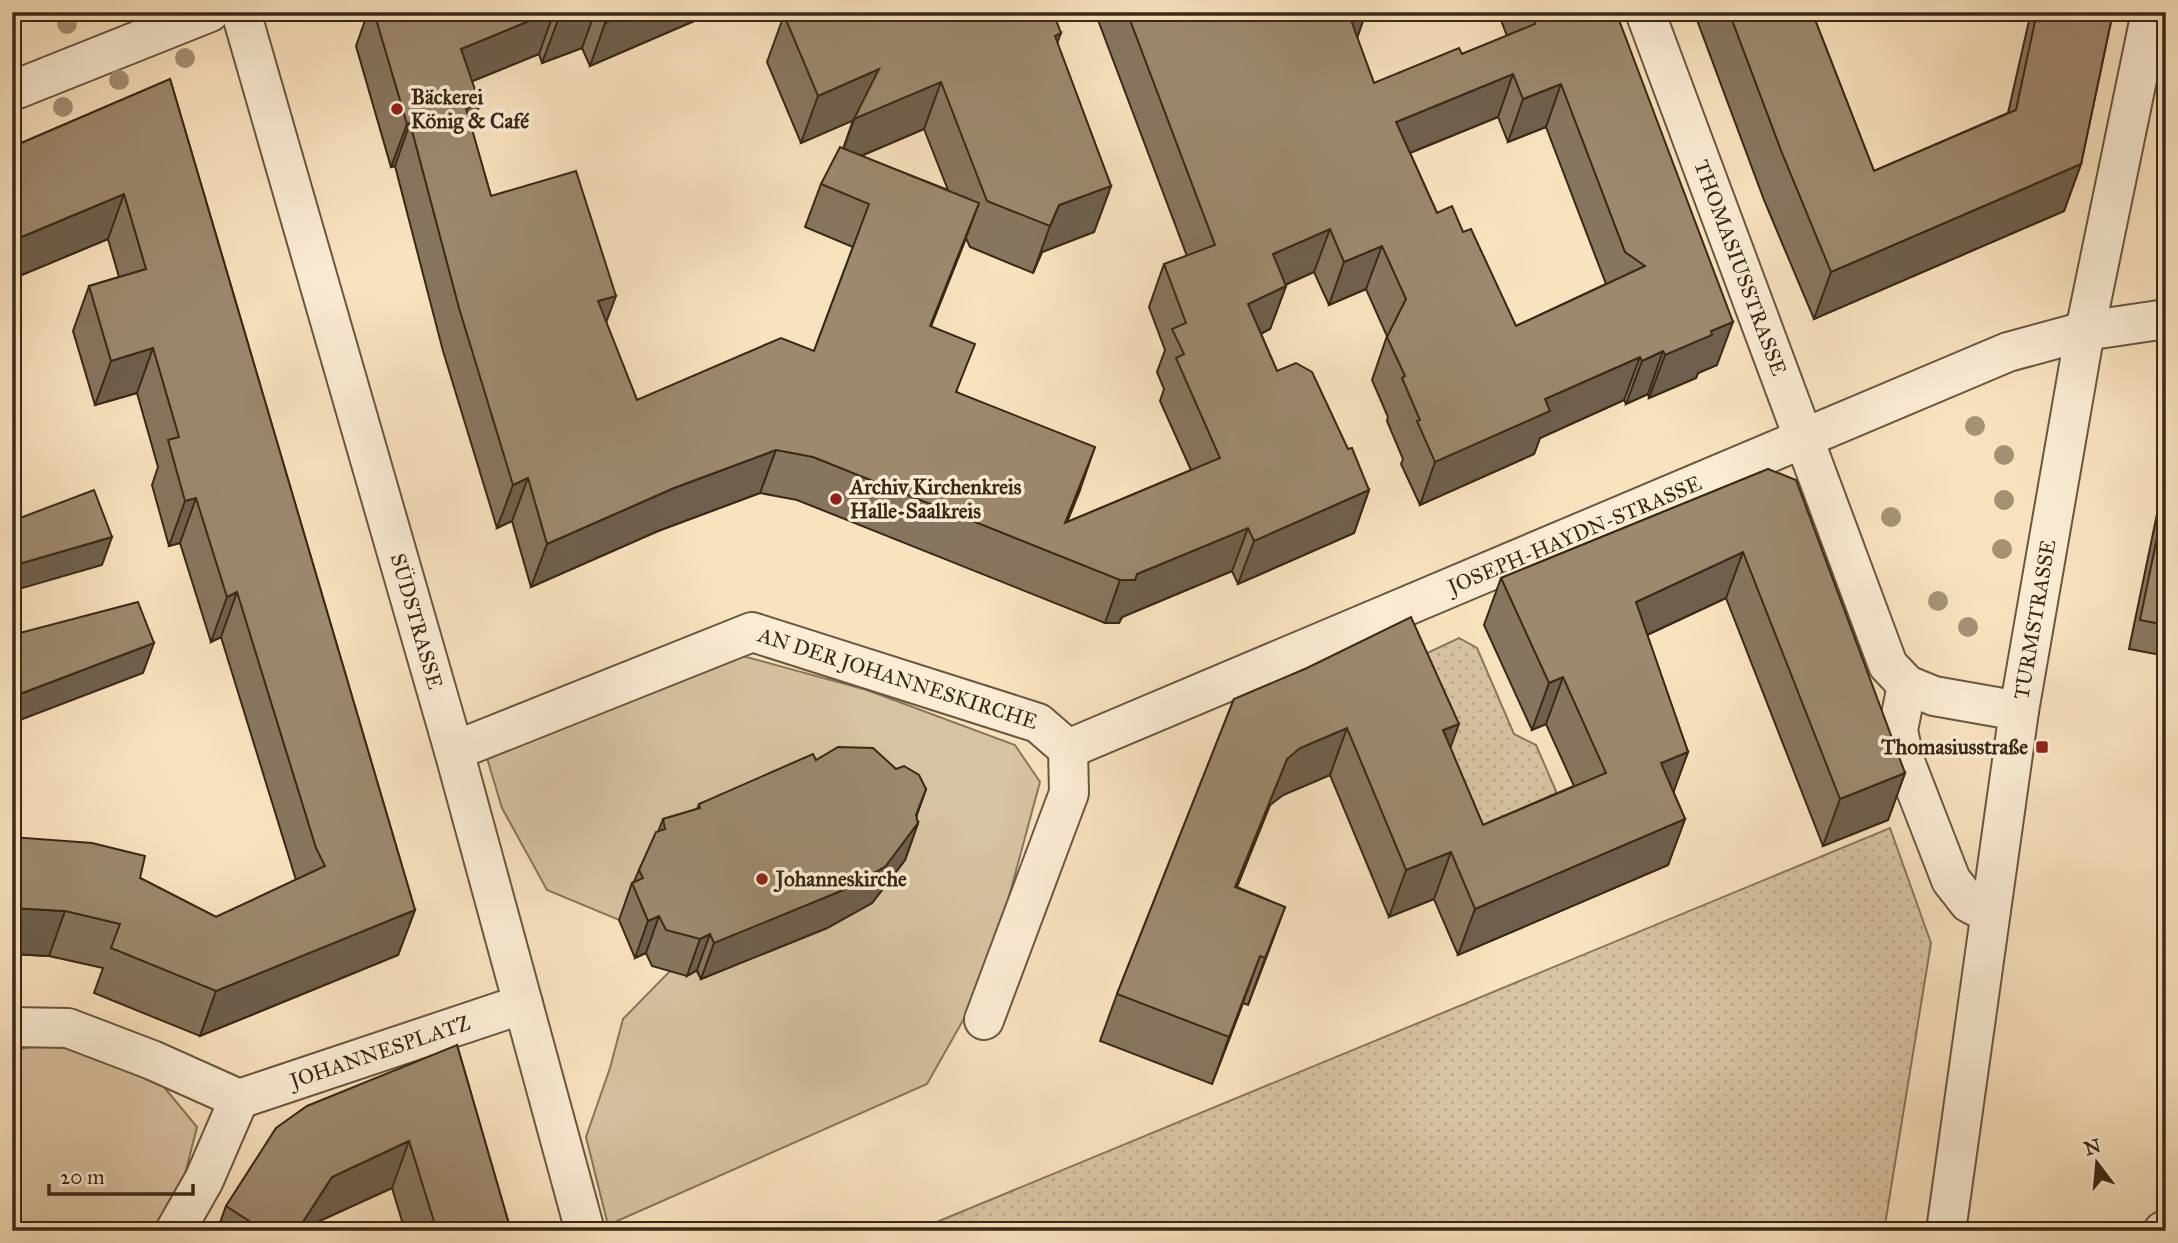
<svg xmlns="http://www.w3.org/2000/svg" width="2178" height="1243" viewBox="0 0 2178 1243" font-family="'IM FELL Great Primer',serif">
<defs>
<pattern id="grass-dots" width="8" height="8" patternUnits="userSpaceOnUse" patternTransform="scale(1.75)"><rect width="8" height="8" fill="#d8c3a2"/><path d="M2 2h.1M6 6h.1" fill="none" stroke="#baa88b" stroke-width="1.8" stroke-linecap="round"/></pattern>
</defs>
<rect width="100%" height="100%" fill="#f9e3bf"/>
<filter id="stains"><feTurbulence type="fractalNoise" baseFrequency=".00286" numOctaves="4"/><feColorMatrix values="0 0 0 0 .2 0 0 0 0 .09 0 0 0 0 .02 0 0 0 .5 -.17"/></filter>
<radialGradient id="worn" r=".72"><stop offset=".6" stop-color="#630" stop-opacity="0"/><stop offset="1" stop-color="#630" stop-opacity=".3"/></radialGradient>
<g fill="url(#grass-dots)" stroke="#88765c" stroke-width="2">
<path d="M1459,638L1477,648L1514,734L1536,745L1556,791L1546,814L1484,842L1418,674L1425,654Z"/>
<path d="M1890,828L1931,943L1884,1231H915Z"/>
</g>
<g fill="#d8c3a2" stroke="#88765c" stroke-width="2">
<path d="M739,655L867,690L1015,745L1040,782L987,978L927,1084L608,1225L586,1137L610,1068L623,1019L670,971L689,975L696,971L701,979L708,976L629,914L619,920L547,890L502,808L487,758Z"/>
<path d="M68,1042L145,1064L197,1127L185,1174L152,1231H12V1050Z"/>
</g>
<g fill="none" stroke-linecap="round" stroke-linejoin="round">
<g stroke="#695740" stroke-width="42">
<g id="minor">
<path id="s1" d="M241,12L454,751L585,1231"/>
<path id="s2" d="M1645,12L1888,665L1907,685L1934,696L2019,711"/>
<path d="M12,91L210,12"/>
<path d="M1907,685L1898,730L1904,759L1951,880L1969,903L1990,914"/>
<path id="s3" d="M1068,749L2008,352L2085,331L2166,319"/>
<path id="s4" d="M454,751L752,632L1038,723L1068,749L1069,793L984,1020"/>
<path id="s5" d="M12,1027L68,1028L152,1060L239,1099L523,1004"/>
<path d="M175,1231L204,1180L239,1099"/>
<path id="s6" d="M1946,1231L2019,711L2085,331L2151,12"/>
<path d="M2163,1231L2166,1230"/>
</g>
</g>
<use href="#minor" stroke="#fbedd5" stroke-width="38"/>
</g>
<g fill="#a59275">
<circle cx="67" cy="24" r="10"/>
<circle cx="185" cy="58" r="10"/>
<circle cx="119" cy="80" r="10"/>
<circle cx="63" cy="107" r="10"/>
<circle cx="1975" cy="426" r="10"/>
<circle cx="2004" cy="455" r="10"/>
<circle cx="2004" cy="500" r="10"/>
<circle cx="1891" cy="517" r="10"/>
<circle cx="2002" cy="549" r="10"/>
<circle cx="1938" cy="601" r="10"/>
<circle cx="1968" cy="627" r="10"/>
</g>
<g fill="#87765f" stroke="#392816" stroke-width="2" fill-rule="evenodd">
<path d="M368,12H715L590,66L582,48L542,63L539,54L472,81L471,128L491,196L606,322L637,400L814,351L853,247L805,227L821,184L843,149L853,120L801,143L767,62L784,15L1057,43L1111,186L1094,232L1042,252L1033,273L970,247L966,238L931,326L957,392L1080,490L1067,522L1191,470L1160,401L1164,389L1157,372L1165,350L1149,307L1164,264L1187,256L1095,12H1366L1357,38L1374,83L1462,54L1507,36L1498,12H1616L1717,365L1698,373L1696,378L1649,398L1648,394L1626,404L1624,400L1540,438L1534,454L1420,505L1401,464L1403,459L1387,421L1388,417L1372,380L1387,336L1366,289L1329,305L1314,272L1285,285L1286,286L1270,329L1261,334L1277,371L1348,449L1369,490L1354,533L1238,584L1232,571L1122,617L1119,623H1105L797,500L760,493L658,531L531,587L512,521L497,528L443,351L395,166L391,167L356,46ZM1498,117L1508,142L1546,127L1606,284L1516,326L1463,232L1437,213L1410,153ZM924,129L948,190L861,156Z"/>
<path d="M1694,12H1812L1874,171L2008,113L2031,12H2113L2081,164L2064,211L1814,319L1764,200Z"/>
<path d="M170,79L415,910L398,955L200,1036L94,993L103,968L49,956L12,954V837L140,878L216,917L296,880L221,637L211,642L180,543L169,546L152,485L158,467L137,393L95,405L73,331L89,286L119,277L108,239L12,279V147Z"/>
<path d="M1768,469L1905,773L1888,820L1823,846L1726,598L1647,635L1688,752L1673,791L1685,819L1668,865L1458,955L1434,899L1389,917L1330,775L1283,795L1270,805L1237,887L1285,907L1248,1005L1243,1003L1212,1084L1100,1041L1117,994L1234,699L1450,748L1483,825L1574,786L1546,724L1532,730L1484,625L1501,578Z"/>
<path d="M2166,471V656L2129,649Z"/>
<path d="M816,760L896,769L926,789L916,817L918,823L905,860L872,903L827,928L701,979L697,970L687,976L652,966L646,953L635,958L619,920L632,883L634,882L639,870L658,832L663,819L697,809L699,804Z"/>
<path d="M457,1045L511,1231H405L392,1188L315,1223L310,1231H217L226,1206Z"/>
</g>
<g fill="#6e604d" stroke="#392816" stroke-width="2">
<path d="M551,12H554L539,54L446,92L461,49Z"/>
<path d="M579,12H595L582,48L542,63L558,20Z"/>
<path d="M630,12H715L590,66L605,23Z"/>
<path d="M1344,12H1366L1356,41Z"/>
<path d="M1061,33L1044,79L1055,36Z"/>
<path d="M879,69L941,82L924,129L837,166L854,120L801,143L818,96Z"/>
<path d="M1513,74L1498,117L1380,165L1396,122Z"/>
<path d="M1561,84L1546,127L1508,142L1523,99Z"/>
<path d="M480,104L465,147L466,108Z"/>
<path d="M410,123L395,166L391,167L407,124Z"/>
<path d="M2081,164L2064,211L1814,319L1831,272Z"/>
<path d="M1111,186L1094,232L1042,252L1033,273L1050,226L1059,205Z"/>
<path d="M124,194L108,239L12,279V241Z"/>
<path d="M979,203L963,246L914,369L930,326Z"/>
<path d="M1330,229L1314,272L1257,297L1273,254Z"/>
<path d="M1382,246L1366,289L1329,305L1344,262Z"/>
<path d="M1286,286L1270,329L1233,347L1248,304Z"/>
<path d="M616,296L600,339L598,301Z"/>
<path d="M1733,322L1717,365L1698,373L1696,378L1649,398L1665,355L1711,331Z"/>
<path d="M153,348L137,393L95,405L111,361Z"/>
<path d="M1663,351L1648,394L1626,404L1642,361Z"/>
<path d="M1640,357L1624,400L1540,438L1534,454L1420,505L1435,462L1545,399Z"/>
<path d="M1095,447L1080,490L1054,553L1065,523Z"/>
<path d="M776,450L760,493L658,531L531,587L547,544L674,488Z"/>
<path d="M528,478L512,521L497,528L513,485Z"/>
<path d="M1369,490L1354,533L1238,584L1254,541Z"/>
<path d="M196,498L180,543L169,546L185,501Z"/>
<path d="M1248,528L1232,571L1122,617L1119,623H1105L1120,580L1137,574Z"/>
<path d="M112,537L102,565L12,591V566Z"/>
<path d="M1743,552L1726,598L1619,648L1636,602Z"/>
<path d="M237,592L221,637L211,642L227,597Z"/>
<path d="M154,643L143,673L12,723V697Z"/>
<path d="M1563,677L1546,724L1532,730L1549,683Z"/>
<path d="M1459,724L1442,771L1443,730Z"/>
<path d="M1347,728L1330,775L1283,795L1270,805L1218,934L1235,887L1287,759L1300,748Z"/>
<path d="M1688,752L1671,799L1661,763Z"/>
<path d="M1905,773L1888,820L1823,846L1840,799Z"/>
<path d="M926,789L913,826L918,823L905,860L872,903L827,928L701,979L714,943L916,815Z"/>
<path d="M1685,819L1668,865L1458,955L1475,909Z"/>
<path d="M1451,852L1434,899L1389,917L1406,870Z"/>
<path d="M1285,907L1268,953L1248,1005L1265,958Z"/>
<path d="M12,908L65,911L49,956L12,954Z"/>
<path d="M415,910L398,955L200,1036L216,991Z"/>
<path d="M659,916L646,953L635,958L648,921Z"/>
<path d="M710,934L697,970L687,976L700,939Z"/>
<path d="M1260,956L1243,1003L1212,1084L1229,1037Z"/>
<path d="M409,1141L392,1188L315,1223L310,1231H297L332,1177Z"/>
</g>
<g fill="#9d896e" stroke="#392816" stroke-width="2" fill-rule="evenodd">
<path d="M374,12H551L461,49L480,104L466,108L491,196L576,171L616,296L598,301L637,400L781,338L814,351L869,204L821,184L840,147L979,203L930,326L975,344L956,392L1095,447L1065,523L1220,458L1176,358L1184,354L1172,329L1186,323L1164,264L1215,245L1127,12H1348L1374,83L1459,48L1462,54L1535,24L1531,12H1616L1733,322L1711,331L1712,335L1665,355L1663,351L1642,361L1640,357L1545,399L1550,411L1435,462L1417,421L1420,420L1402,378L1405,376L1387,337L1406,299L1382,246L1344,262L1330,229L1273,254L1286,286L1248,304L1277,371L1296,363L1312,372L1348,449L1352,448L1369,490L1254,541L1248,528L1137,574L1135,580H1120L813,457L776,450L674,488L547,544L528,478L513,485L459,308L410,123L407,124ZM1513,74L1523,99L1561,84L1625,252L1645,266L1516,326L1471,229L1463,232L1452,206L1437,213L1396,122Z"/>
<path d="M555,12H579L558,20Z"/>
<path d="M601,12H630L605,23Z"/>
<path d="M790,12H1053L1061,33L1055,36L1111,186L1059,205L1050,226L987,201L941,82L854,119L879,69L818,96L784,15Z"/>
<path d="M1729,12H1812L1874,171L2016,110L2037,12H2113L2081,164L1831,272L1782,153Z"/>
<path d="M170,79L415,910L216,991L111,948L120,924L65,911L12,908V837L92,843L145,856L140,878L216,917L325,866L316,848L237,592L227,597L196,498L185,501L168,440L179,437L153,348L111,361L89,286L146,269L124,194L12,241V147Z"/>
<path d="M1768,469L1796,480L1905,773L1840,799L1743,552L1636,602L1688,752L1661,763L1685,819L1475,909L1451,852L1406,870L1347,728L1300,748L1287,759L1235,887L1285,907L1265,958L1260,956L1229,1037L1117,994L1234,699L1307,668L1411,617L1459,724L1443,730L1483,825L1606,773L1563,677L1549,683L1501,578Z"/>
<path d="M94,490L112,537L12,566V521Z"/>
<path d="M2166,494V625L2140,620Z"/>
<path d="M138,602L154,643L12,697V635Z"/>
<path d="M838,747L873,748L896,769L904,766L919,775L926,789L916,815L918,823L885,867L841,891L714,943L710,934L700,939L666,930L659,916L648,921L632,883L643,878L639,870L656,832L665,829L663,819L700,808L699,804L813,754L816,760Z"/>
<path d="M457,1045L511,1231H437L409,1141L332,1177L297,1231H240L249,1221L226,1206L276,1128L307,1106Z"/>
</g>
<g fill="#8f2418" stroke="#fbedd5" stroke-width="2.5">
<circle cx="397" cy="109" r="7"/>
<circle cx="836" cy="499" r="7"/>
<rect x="2035" y="740" width="14" height="14" rx="3.5"/>
<circle cx="762" cy="879" r="7"/>
</g>
<g text-anchor="middle" dominant-baseline="central" stroke-width="7" stroke-linejoin="round" paint-order="stroke">
<g font-size="21" font-weight="bold" fill="#392816" stroke="#fbedd5" text-anchor="start">
<text x="411" y="97">Bäckerei<tspan x="411" dy="24">König &amp; Café</tspan></text>
<text x="850" y="487">Archiv Kirchenkreis<tspan x="850" dy="24">Halle-Saalkreis</tspan></text>
<text x="2028" y="747" text-anchor="end">Thomasiusstraße</text>
<text x="776" y="879">Johanneskirche</text>
</g>
<g font-size="21" fill="#392816" stroke="#fbedd5">
<text stroke="none"><textPath href="#s2" startOffset="273">THOMASIUSSTRASSE</textPath></text>
<text stroke="none"><textPath href="#s3" startOffset="550">JOSEPH-HAYDN-STRASSE</textPath></text>
<text stroke="none"><textPath href="#s6" startOffset="618">TURMSTRASSE</textPath></text>
<text stroke="none"><textPath href="#s1" startOffset="634">SÜDSTRASSE</textPath></text>
<text stroke="none"><textPath href="#s4" startOffset="474">AN DER JOHANNESKIRCHE</textPath></text>
<text stroke="none"><textPath href="#s5" startOffset="390">JOHANNESPLATZ</textPath></text>
</g>
</g>
<rect width="2178" height="1243" fill="none" stroke="#f9e3bf" stroke-width="42"/>
<rect x="14" y="14" width="2150" height="1215" fill="none" stroke="#392816" stroke-width="3.5"/>
<rect x="21" y="21" width="2136" height="1201" fill="none" stroke="#392816" stroke-width="2"/>
<g transform="translate(2097 1163) rotate(344)" stroke="#fbedd5" stroke-width="5" paint-order="stroke">
<path d="M0-5L12 26L0 18L-12 26Z" fill="#392816"/>
<text y="-10" font-size="19" font-weight="bold" text-anchor="middle" fill="#392816">N</text>
</g>
<path d="M49 1184v10h144v-10" fill="none" stroke="#392816" stroke-width="3.5"/>
<text x="60" y="1184" font-size="21" fill="#392816" stroke="#fbedd5" stroke-width="5" paint-order="stroke">20 m</text>
<rect width="100%" height="100%" filter="url(#stains)"/>
<rect width="100%" height="100%" fill="url(#worn)"/>
</svg>
